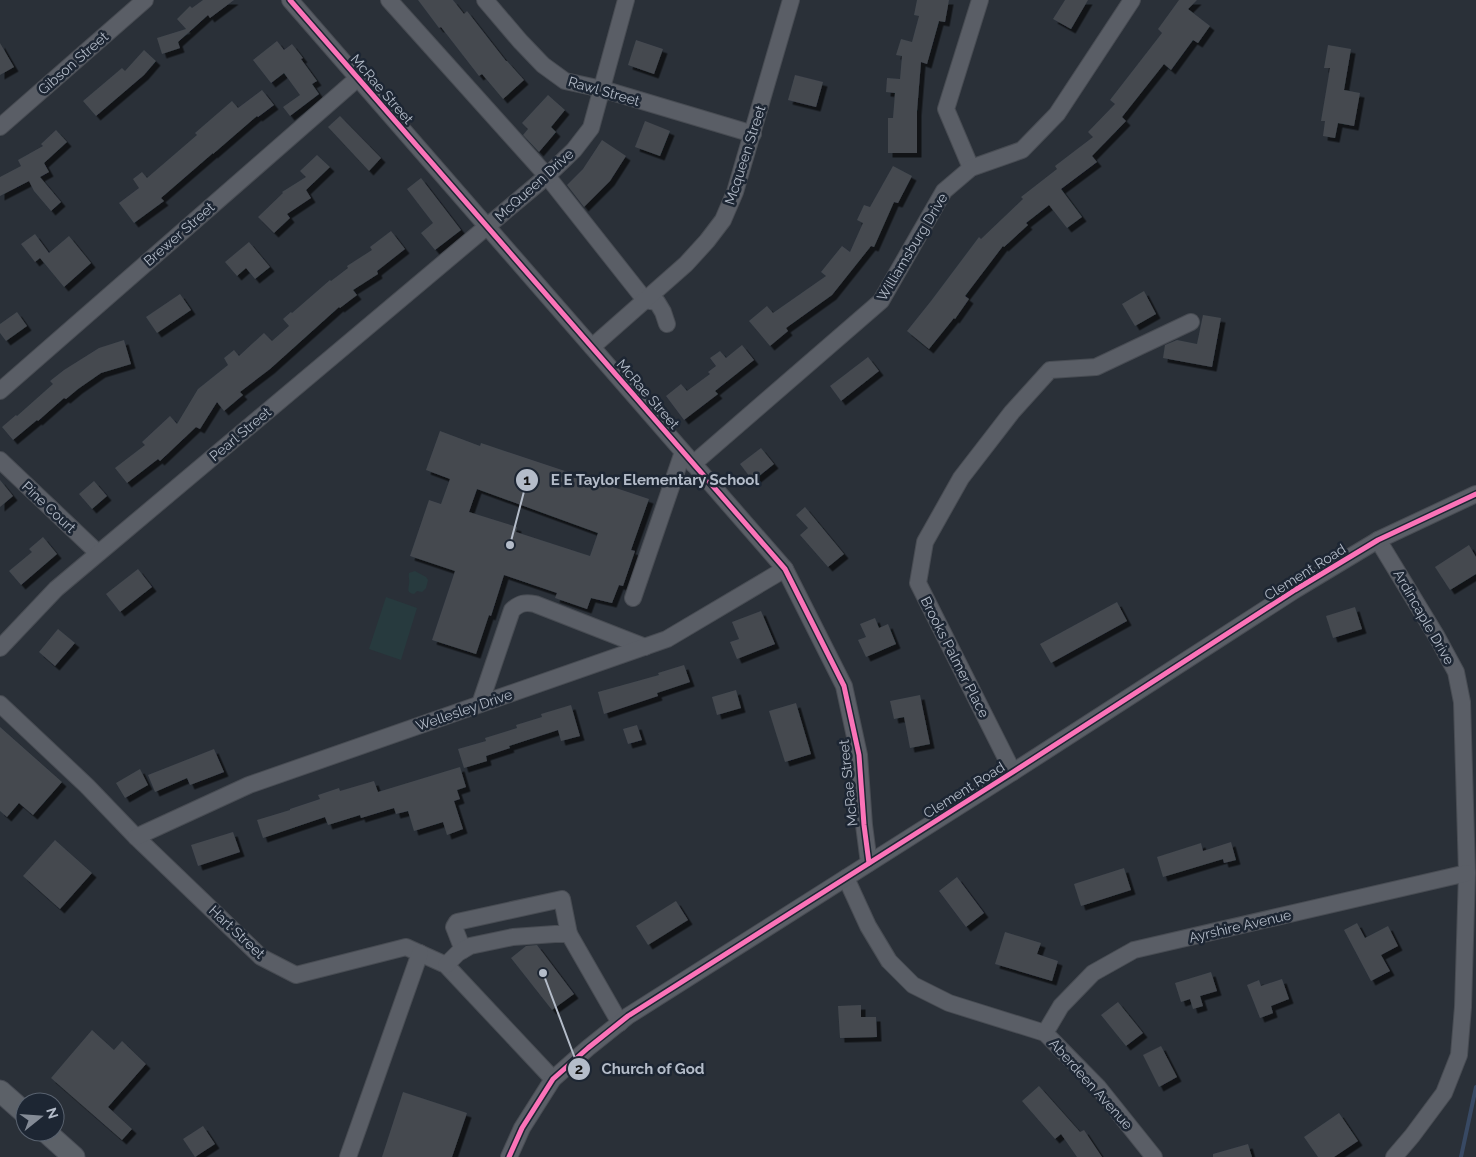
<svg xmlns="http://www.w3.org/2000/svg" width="1476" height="1157" viewBox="0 0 1476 1157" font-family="Raleway,sans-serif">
<defs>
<filter id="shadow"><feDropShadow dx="4.5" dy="4.5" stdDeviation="0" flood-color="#0009"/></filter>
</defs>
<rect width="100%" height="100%" fill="#2a3038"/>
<g fill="#273a3e">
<path d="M415,571L426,577L428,580L426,588L422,592L417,591L414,594C407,593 408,590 409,584C410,580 408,577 409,573Z"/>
<path d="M386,597L417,608L401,660L369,649Z"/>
</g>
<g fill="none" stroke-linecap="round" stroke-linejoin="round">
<path stroke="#384963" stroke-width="4" d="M1461,1157L1476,1087"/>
</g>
<g fill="#444950" fill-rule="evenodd" filter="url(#shadow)">
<path d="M203,0H234L210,18L208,15L178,42L180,48L162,54L157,38L186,29L177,19L190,6L192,8Z"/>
<path d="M418,0H453L464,14L467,11L506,61H507L524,80L503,99L482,74L479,76L441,27L439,28Z"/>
<path d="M917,0H949L945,22L939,21L927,64L921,62L917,111V153H888V118H893L895,93L886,92L887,78L900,79L902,56L896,55L901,39L912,42L919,16L914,15Z"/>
<path d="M1065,0H1088L1071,29L1053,19Z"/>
<path d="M1179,0H1197L1188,9L1210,26L1198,43L1193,40L1171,70L1164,64L1122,117L1126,121L1092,156L1097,162L1061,189L1082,217L1067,228L1049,205L1026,223L1028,225L1004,247L1003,246L965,296L969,299L955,319L954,318L929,349L907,331L931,301L979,237L981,239L1023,199L1021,197L1057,169L1055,166L1093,137L1088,132L1115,104L1110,100L1162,33L1158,29Z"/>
<path d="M636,40L663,49L654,74L628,65Z"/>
<path d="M277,41L284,50L292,44L303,58L301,59L317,81L312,84L319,94L290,116L283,107L300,95L284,73L271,83L253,60Z"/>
<path d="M0,43L14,67L0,75Z"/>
<path d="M1328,45L1351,49L1344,90L1360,93L1354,126L1338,123L1335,138L1323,136L1325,121H1321L1330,68H1324Z"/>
<path d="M144,50L156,61L144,75L96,116L83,101L122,68L125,71Z"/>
<path d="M795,75L823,82L816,107L788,100Z"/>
<path d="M262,90L274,105L258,117L257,116L213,154V153L161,198L164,201L134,223L119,203L139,188L133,179L142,172L147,178L197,135L195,133L232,101L238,108Z"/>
<path d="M548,95L565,110L551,127L556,132L539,152L523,135L528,129L522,123Z"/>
<path d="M340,116L381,158L369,171L328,127Z"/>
<path d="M645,121L670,131L660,156L635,147Z"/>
<path d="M56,130L67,142L44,163L49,172L40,177L61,202L51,211L34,191L29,181L0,196V177L21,166L18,160L43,146L41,144Z"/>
<path d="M602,140L626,156L610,181L584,207L567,185L583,169Z"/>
<path d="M317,155L330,167L306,190L311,198L287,214L290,218L274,233L258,217L283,193L282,192L306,177L300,171Z"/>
<path d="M893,166L912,176L898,203L894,202L874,247L871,246L832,295L786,328L788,331L770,346L749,321L767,306L773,313L826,276L821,272L842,246L850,252L863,223L857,220L864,205L870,207Z"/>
<path d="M421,178L461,230L435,250L421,233L433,223L407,189Z"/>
<path d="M391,231L405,249L377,271L378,274L353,290L357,295L340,308L339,307L270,369L240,392L243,395L224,411L217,402L200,429L196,427L160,461L158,459L127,483L115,468L145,445L142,442L170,416L177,424L198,389L228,365L224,358L234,350L239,356L264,333L272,341L289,326L283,319L291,312L292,313L330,280L331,281L348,268L347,266L372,250L370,247Z"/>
<path d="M35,234L49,253L69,236L91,263L64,287L40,258L35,262L21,244Z"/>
<path d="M249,242L270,267L255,279L246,268L237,276L225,262Z"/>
<path d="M1144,291L1156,314L1135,326L1122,304Z"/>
<path d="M180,294L191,310L157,333L146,317Z"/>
<path d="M17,312L27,326L6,341L0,333V324Z"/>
<path d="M1203,315L1221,318L1212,367L1163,358L1165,345L1177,340L1197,344Z"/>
<path d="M124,340L131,364L101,373L78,389L66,399L64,398L38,421L37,420L13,440L2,427L16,415L17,416L53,384L50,381L64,370L99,348Z"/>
<path d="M742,345L754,360L715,391L718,394L684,420L666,396L681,384L687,391L710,374L708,372L716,366L710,358L720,351L726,358Z"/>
<path d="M868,357L879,371L841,401L830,386Z"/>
<path d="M440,431L480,446L481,443L649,499L631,550L635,551L623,586L619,585L612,603L591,598L587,609L555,598L557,593L504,575L491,616L489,615L476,654L432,640L455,571L410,556L429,500L441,504L450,479L426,470ZM477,489L598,533L590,556L516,532L517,527L469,512Z"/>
<path d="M761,448L774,464L753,481L740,464Z"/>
<path d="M0,480L13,496L0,507Z"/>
<path d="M94,481L107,496L92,509L79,494Z"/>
<path d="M805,507L844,554L828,567L800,535L808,528L796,515Z"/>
<path d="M43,537L57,554L21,585L9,571L32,552L29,549Z"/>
<path d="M1469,545L1476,557V574L1450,590L1435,567Z"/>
<path d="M138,569L152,587L120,612L106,594Z"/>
<path d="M1117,602L1127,621L1051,663L1040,644Z"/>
<path d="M1355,607L1362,629L1333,638L1326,616Z"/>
<path d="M761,611L775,644L737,659L730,642L739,639L732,622Z"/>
<path d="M875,618L879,628L888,624L896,644L866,657L858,640L866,637L860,624Z"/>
<path d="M58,629L75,643L55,666L39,652Z"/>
<path d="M684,665L690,682L657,693L658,696L604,714L598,692L659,675L658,673Z"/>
<path d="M736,690L741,708L717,715L712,697Z"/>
<path d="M920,695L930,744L910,748L904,717L894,719L890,701Z"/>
<path d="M796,703L811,754L785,762L769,711Z"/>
<path d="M571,705L580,736L561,741L558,730L509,746L510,748L486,756L487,761L464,768L458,749L486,741L485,738L517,728L516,725L542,717L541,714Z"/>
<path d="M637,725L642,740L628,744L623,729Z"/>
<path d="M0,727L62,782L33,815L19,803L7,817L0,811Z"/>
<path d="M214,749L224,772L190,785L187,778L155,792L148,775Z"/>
<path d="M460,767L466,787L457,790L460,799L454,801L463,829L447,835L443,822L414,831L408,811L396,814L394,808L361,818L360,815L328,825L325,817L263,838L257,820L290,810V809L320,799L318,795L339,788L340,791L374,781L378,792Z"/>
<path d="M140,769L148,785L125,798L116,783Z"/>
<path d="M233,832L240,852L198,866L191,845Z"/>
<path d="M55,840L92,873L60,909L23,876Z"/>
<path d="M1231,842L1236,860L1224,863L1223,859L1163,877L1157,857L1201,843L1203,851Z"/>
<path d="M1124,868L1131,890L1081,906L1074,884Z"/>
<path d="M957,877L984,913L966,927L939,891Z"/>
<path d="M676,901L688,920L648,945L636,926Z"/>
<path d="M1357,923L1365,938L1388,926L1398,946L1381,955L1390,971L1371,981L1344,930Z"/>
<path d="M1005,932L1041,943L1037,954L1058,961L1052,981L995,964Z"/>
<path d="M537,945L574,994L552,1010L511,958L526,946Z"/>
<path d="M1211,972L1217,991L1200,996L1203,1006L1193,1009L1190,999L1181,1002L1175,983Z"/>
<path d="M1282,979L1289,999L1271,1006L1273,1013L1260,1018L1247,985L1259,980L1261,986Z"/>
<path d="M1118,1002L1143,1033L1126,1046L1101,1015Z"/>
<path d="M861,1005V1017H876L877,1037L840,1038L838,1006Z"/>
<path d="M92,1030L114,1050L122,1041L146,1064L108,1107L132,1129L122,1140L51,1078Z"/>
<path d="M1161,1046L1177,1077L1159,1087L1143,1055Z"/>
<path d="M1039,1086L1080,1132L1084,1130L1102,1157H1077L1061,1134L1055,1139L1022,1101Z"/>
<path d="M403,1092L467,1113L452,1157H382Z"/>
<path d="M1339,1113L1358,1141L1334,1157H1318L1304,1137Z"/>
<path d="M203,1126L215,1144L195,1157L183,1139Z"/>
<path d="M1248,1144L1252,1157H1213V1154Z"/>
</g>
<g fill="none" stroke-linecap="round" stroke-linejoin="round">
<g stroke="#484c53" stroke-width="18">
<g id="minor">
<path d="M290,0L785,569L844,686L859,755L864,825L869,863"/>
<path d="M389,0L547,176L645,300L657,302L663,312L667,324"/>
<path d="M485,0L520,41L543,65L565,81L602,89L753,134"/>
<path d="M0,127L145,0"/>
<path d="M971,168L946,109L980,0"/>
<path d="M592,347L686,264L707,241L723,220L735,192L791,0"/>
<path d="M0,391L358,78"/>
<path d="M0,460L98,553"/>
<path d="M693,464L881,301L944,191L971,168L1022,150L1057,114L1132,0"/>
<path d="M1378,540L1437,637L1456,672L1462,702L1467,873L1463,1007L1459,1055L1444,1093L1412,1136L1394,1157"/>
<path d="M633,598L683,452"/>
<path d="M0,648L56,589L547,176L574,150L591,128L626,0"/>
<path d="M0,704L87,786L136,837L261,957L296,975L406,947L446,965L553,1079"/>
<path d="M480,704L512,610C520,603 525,602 535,604L645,647"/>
<path d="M1013,772L918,583L925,542L961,478L1012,412L1050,370L1096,367L1191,322"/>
<path d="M136,837L249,785L667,639L785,569"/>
<path d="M846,878L868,926L889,961L913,985L949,1003L1045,1033L1098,1087L1154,1157"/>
<path d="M463,950L454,927L457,922L562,899L569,934"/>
<path d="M446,965L458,953L470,946L513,937L555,934H569L620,1023"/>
<path d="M1045,1033L1061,1006L1093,973L1134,950L1467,873"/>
<path d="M348,1157L420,953"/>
<path d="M509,1157L522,1128L553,1079L588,1048L628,1016L1013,772L1295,590L1378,540L1476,494"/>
</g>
</g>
<g stroke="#484c55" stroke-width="23">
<g id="major">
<path d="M0,1091L25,1113"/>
<path d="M46,1132L74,1157"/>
</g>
</g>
<use href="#minor" stroke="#5a5e66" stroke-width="16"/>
<use href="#major" stroke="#5c6168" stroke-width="21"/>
<g stroke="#1d2633" stroke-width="8">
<g id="cycleway">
<path d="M290,0L785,569L844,686L859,755L864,825L869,863"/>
<path d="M509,1157L522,1128L553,1079L588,1048L628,1016L1013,772L1295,590L1378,540L1476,494"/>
</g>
</g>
<use href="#cycleway" stroke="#fb73b8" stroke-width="5"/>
</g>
<g text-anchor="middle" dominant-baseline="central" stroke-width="5" stroke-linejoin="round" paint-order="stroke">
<g font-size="14" fill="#b4bcc9" stroke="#1d2633">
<text transform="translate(73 63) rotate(-41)">Gibson Street</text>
<text transform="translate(382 89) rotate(49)">McRae Street</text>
<text transform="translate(604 91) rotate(16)">Rawl Street</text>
<text transform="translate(745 155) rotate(-72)">Mcqueen Street</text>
<text transform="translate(534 185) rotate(-42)">McQueen Drive</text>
<text transform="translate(179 234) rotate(-41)">Brewer Street</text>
<text transform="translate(912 247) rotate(-59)">Williamsburg Drive</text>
<text transform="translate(648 394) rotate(49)">McRae Street</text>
<text transform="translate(240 434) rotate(-40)">Pearl Street</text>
<text transform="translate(49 507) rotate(43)">Pine Court</text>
<text transform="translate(1305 572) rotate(-32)">Clement Road</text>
<text transform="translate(1424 617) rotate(60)">Ardincaple Drive</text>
<text transform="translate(955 657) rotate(63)">Brooks Palmer Place</text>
<text transform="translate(464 710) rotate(-19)">Wellesley Drive</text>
<text transform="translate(848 783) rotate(-96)">McRae Street</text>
<text transform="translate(964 790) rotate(-32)">Clement Road</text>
<text transform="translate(1240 926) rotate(-13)">Ayrshire Avenue</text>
<text transform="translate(237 932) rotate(43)">Hart Street</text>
<text transform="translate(1091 1084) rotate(48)">Aberdeen Avenue</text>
</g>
</g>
<path fill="none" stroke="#b4bcc9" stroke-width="2" d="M510 545L527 480M543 973L579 1069"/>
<g fill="#b4bcc9" stroke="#1d2633" stroke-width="2">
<circle cx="510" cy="545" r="5"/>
<circle cx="543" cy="973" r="5"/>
<circle cx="527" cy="480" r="12"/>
<circle cx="579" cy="1069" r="12"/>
</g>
<g font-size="15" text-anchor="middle" font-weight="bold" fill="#111">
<text x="527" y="485">1</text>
<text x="579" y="1074">2</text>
</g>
<g font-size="15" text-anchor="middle" font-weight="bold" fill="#b4bcc9" stroke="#1d2633" stroke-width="5" stroke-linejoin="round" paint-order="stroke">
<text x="655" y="485">E E Taylor Elementary School</text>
<text x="653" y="1074">Church of God</text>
</g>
<g transform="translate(40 1117) rotate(73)"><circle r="24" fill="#1d2633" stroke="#59626f"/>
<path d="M0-4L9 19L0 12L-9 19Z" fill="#848b96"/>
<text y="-8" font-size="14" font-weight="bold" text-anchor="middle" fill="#b4bcc9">N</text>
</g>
</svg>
